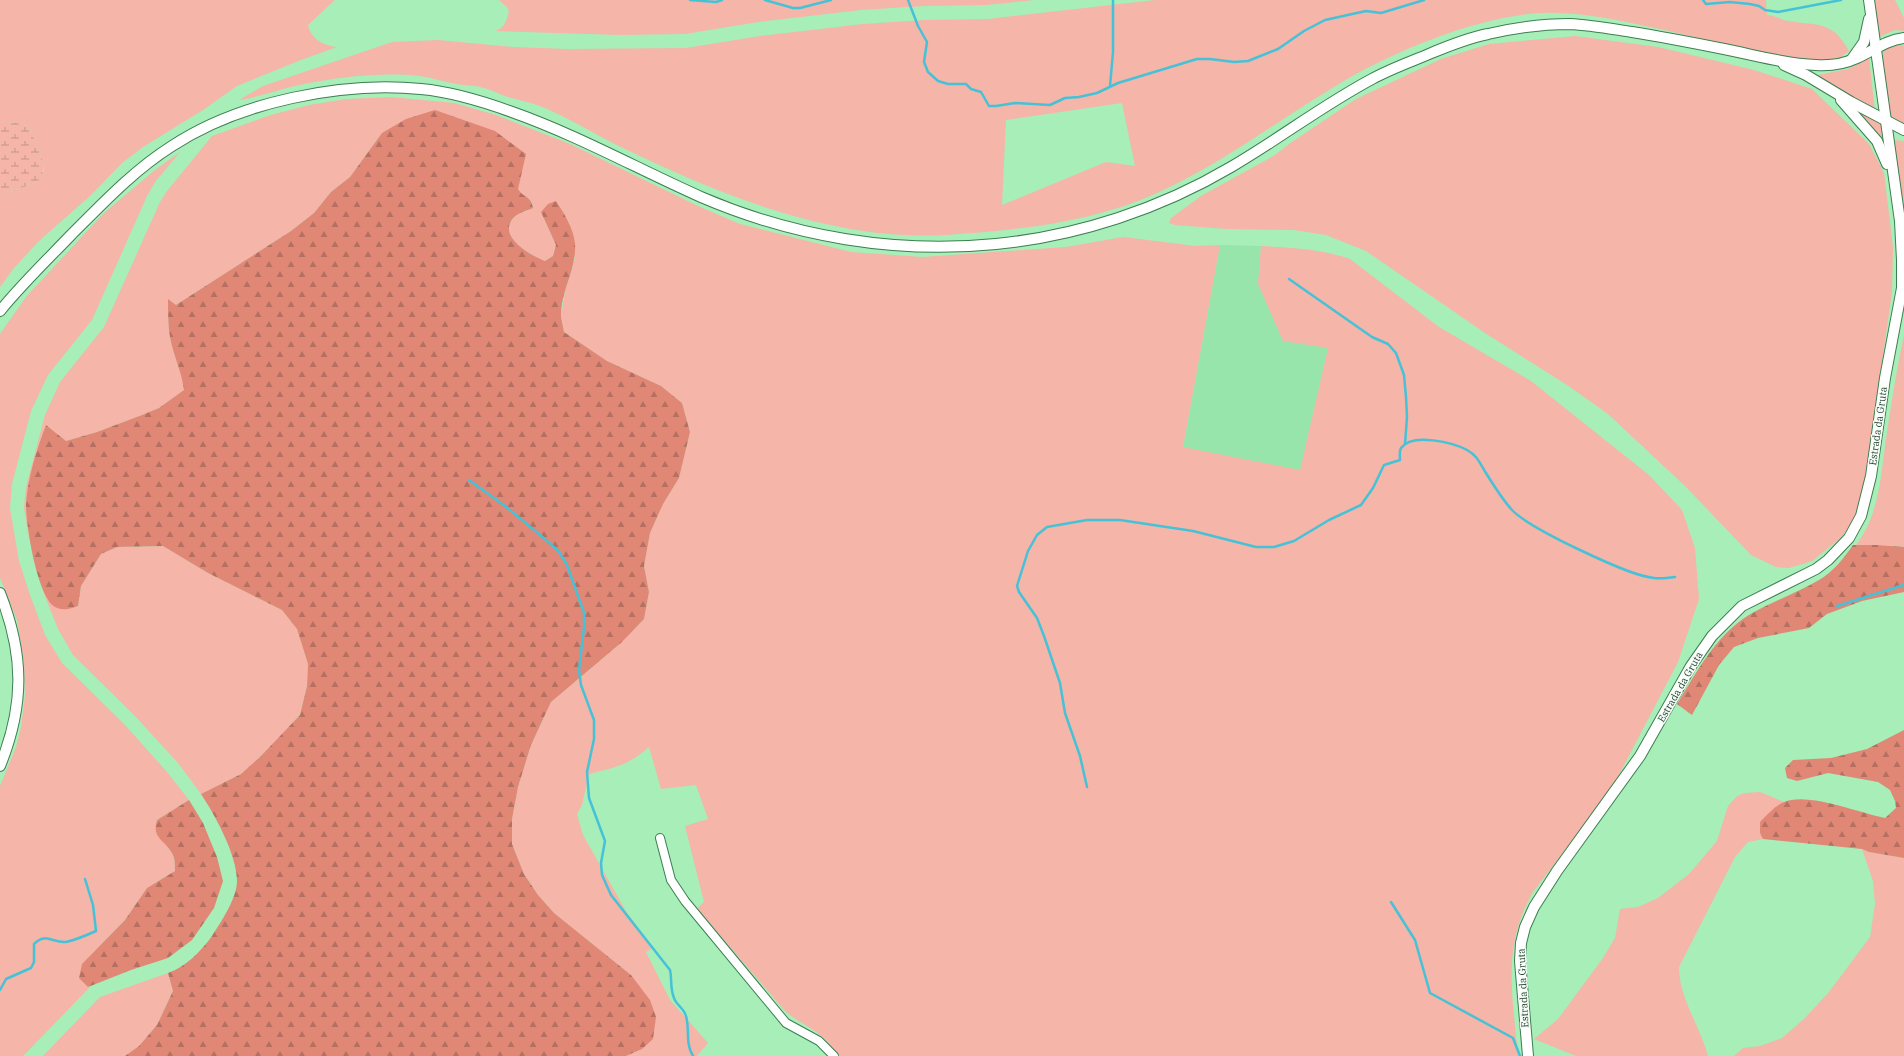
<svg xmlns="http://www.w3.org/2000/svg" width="1904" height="1056" viewBox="0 0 1904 1056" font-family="'IBM Plex Serif',serif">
<defs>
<pattern id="forest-firs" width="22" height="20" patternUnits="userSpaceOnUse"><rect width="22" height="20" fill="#e08776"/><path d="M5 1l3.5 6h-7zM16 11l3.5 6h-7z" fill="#b57061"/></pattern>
<pattern id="wetland-marsh" width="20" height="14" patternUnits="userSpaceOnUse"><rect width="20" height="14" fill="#f5b5a8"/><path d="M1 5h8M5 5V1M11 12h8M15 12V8" fill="none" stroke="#c69589"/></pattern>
</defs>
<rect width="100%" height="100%" fill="#a7eeb9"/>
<path fill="#97e5ab" d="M1220,245L1261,246L1258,284L1328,348L1300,470L1183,448Z"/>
<g fill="#f5b5a8" fill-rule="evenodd">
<path d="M0,0H335L308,25C311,39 324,46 337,47L301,60L237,86L203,110L143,147L122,163L91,195L39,241L14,268L0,287V196L37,182L44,171V164L31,131L24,124L0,121Z"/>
<path d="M499,0H1034L986,5L924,6L861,10L758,22L685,34L620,35L495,31C504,29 507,20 509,11L506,6Z"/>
<path d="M1155,0H1766L1767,15C1774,15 1781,20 1788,21C1818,26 1832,20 1849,51L1835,61L1805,62C1757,51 1708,40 1660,29C1616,20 1573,9 1528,14C1468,21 1395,51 1342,82C1280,119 1223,163 1157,193C1090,223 1019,230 947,235C832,241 723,196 621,147C594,134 568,117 540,106C529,102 518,100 508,97C497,93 487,88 476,86C468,85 460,85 452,83C441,81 430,77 419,76C381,72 341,77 304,84C282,88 261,97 239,100L263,86L392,42L438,40L513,47L567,49L686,48L760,36L863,24L925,20L988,19ZM1122,103L1135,166L1106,162L1002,205L1006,120Z"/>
<path d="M1874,0H1895L1904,18V31L1895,30L1879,37Z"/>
<path d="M1575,36L1658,47L1754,70L1812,89L1869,144L1884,173L1893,247L1892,292L1864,489L1852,525L1837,541L1812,561L1789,568L1776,567L1751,555L1685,486L1608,414L1567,385L1485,333L1366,251L1326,235L1294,230L1226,229L1175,225L1169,223L1171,218L1201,196L1275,155L1289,144L1356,99L1441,59L1489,44Z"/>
<path d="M1897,44L1904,46V124L1893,121C1886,103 1881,71 1883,52L1889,46Z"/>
<path d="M1869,58L1875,112L1813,76L1848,69Z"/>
<path d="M391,97L454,103L496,115L570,144L698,206L740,224L851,252L922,257L1066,247L1123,237L1196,246L1220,245L1183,447L1300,470L1328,348L1283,341L1258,284L1261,246C1292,248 1321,249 1350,259L1439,327L1531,381L1649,475L1682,510L1695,548L1699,599L1678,662L1612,788L1533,892C1501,948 1513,996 1518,1056H836C834,1052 831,1046 828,1042C816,1029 799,1023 785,1011L699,911L698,907L704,902L685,826L708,819L696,785L661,789L649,747C627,766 616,767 589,774L582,805L577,814L583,835L614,890L627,913L653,948L646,952L670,1000L708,1043L697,1056H626L642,1049L631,975L554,913L538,895L524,874L512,844V819L518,787L531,745L551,702L622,642L644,619L649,592L644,566L650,533L663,504L679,478L690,432L682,403L661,386L607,361L564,332L561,316L565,292L575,258L541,212L556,245L553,256L545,261C532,256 503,240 510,223C513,214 526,211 533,208C531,196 526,199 519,192C513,186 522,170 524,164L382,133L350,177L331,192L314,213L291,231L176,305L169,300C168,315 168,331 172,346C177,361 182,375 185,390L159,408L142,415L97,432L66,441L46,425L36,453L26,504L29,540L24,507L26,487L45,415L60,382L104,327L160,202L167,191L212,136L271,115L309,105L346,99Z"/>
<path d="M1853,108L1883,125L1885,145L1862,116Z"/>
<path d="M1893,140L1904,141V214Z"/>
<path d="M180,152L155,182L147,196L92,320L48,375L31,411L12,484L10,508L19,561L30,595L45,635L62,663L125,725L167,772L189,800L157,820C151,838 166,840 173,855C175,859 175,866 175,871L147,888L125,920L82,964L88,987H90L23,1056H0V786L16,747L21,727L25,696L24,662L17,620L0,578V334L26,297L103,214L155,170Z"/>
<path d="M1904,335V547L1877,545H1856C1881,513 1881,470 1887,432C1892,399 1897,367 1904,335Z"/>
<path d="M163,546L208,573L282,610L297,629L308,664L307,686L300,715L260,757L241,774L201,794L178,763L135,716L73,655L58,629L41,586C52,605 54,613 78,606L81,586L101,554L117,547Z"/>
<path d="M1760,792L1784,802L1771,811L1760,833L1763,839L1748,842L1735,857L1679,967C1679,998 1700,1026 1708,1056H1576L1534,1039L1558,1019L1603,958L1615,938L1620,909L1638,907L1658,898L1689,874L1717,841L1728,806L1737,796L1745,793Z"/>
<path d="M1862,849L1869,852L1904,858V1056H1734L1743,1048L1760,1046L1782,1038L1804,1019L1829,992L1870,937L1875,904L1873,881Z"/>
<path d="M168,973L173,991L157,1025L139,1046L125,1056H43L100,997Z"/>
</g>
<g fill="url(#forest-firs)">
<path d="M435,110L495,131L526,154L518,189C523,198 531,195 533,208C526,211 513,214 510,223C503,240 532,256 545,261L553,256L556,245L541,212L548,204L556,201C564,213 573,228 575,243C577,269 560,292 561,317C562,322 563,327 564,332L607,361L661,386L682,403L690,432L679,478L663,504L650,533L644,566L649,592L644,619L622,642L551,702L531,745L518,787L512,819V844L524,874L538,895L554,913L631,975L650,1000L656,1017L653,1039L642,1049L626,1056H125L139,1046L157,1025L173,991L168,973C186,967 201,951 212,936C221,922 237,898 237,881C237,855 215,815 201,794L241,774L260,757L300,715L307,686L308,664L297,629L282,610L208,573L163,546L117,547L101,554L81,586L78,606C70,609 63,611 55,607C37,596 26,525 26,505C27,480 37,448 46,425L66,441L97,432L142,415L159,408L184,390C182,374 176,361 172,346C168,331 168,315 168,299L176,305L291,231L314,213L331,192L350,177L382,133L406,119Z"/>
<path d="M1853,545H1877L1904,547V592L1862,601L1827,614L1809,628L1758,638L1734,647L1719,665L1692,715L1677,704C1697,672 1715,636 1749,615C1771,602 1797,593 1819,580C1833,572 1844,558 1853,545Z"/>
<path d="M1904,730V858L1869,852L1862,849L1763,839L1760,833V822C1767,815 1775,806 1784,802C1808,792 1859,813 1885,818L1896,808L1895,801L1890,790L1878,782L1828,773L1797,781L1787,778L1785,768L1793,760L1831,758L1867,749Z"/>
<path d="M189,800L203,823L217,857L223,881L214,908L192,940L168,958L131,970L88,987L79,978L82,964L125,920L147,888L175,871C175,866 175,859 173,855C166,840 151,839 157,820Z"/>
</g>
<path fill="url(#wetland-marsh)" d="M0,121L24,124L31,131L44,164L42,176L37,182L0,196Z"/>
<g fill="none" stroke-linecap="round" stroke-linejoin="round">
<g stroke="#45c2d8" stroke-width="2.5">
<path d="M690,0L716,2L722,0"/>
<path d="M765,0L793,8H800L831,0"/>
<path d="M908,0L918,26L927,42L924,62L928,72L938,81L948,84H966L971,89L981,92L989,106H996L1015,103L1050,105L1065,98L1079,97L1097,93L1118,83L1197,59H1210L1234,62L1248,61L1278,49L1304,31L1325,20L1366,11L1381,13L1424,0"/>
<path d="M1703,0L1706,4L1730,2L1750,4L1759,6L1765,10L1778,12L1841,0"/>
<path d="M1110,86L1113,52V0"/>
<path d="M1289,279L1372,337L1388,344L1396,353L1404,375L1406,397L1407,417L1405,444"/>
<path d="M469,480L505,506L546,540L559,552L567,565L584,613V627L579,670L581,685L594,720V739L587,772L589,798L605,841L601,863L602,875L611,895L670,970C672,979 670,989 674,998C676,1005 684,1008 686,1016C690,1030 685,1043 693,1056"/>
<path d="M1837,606L1904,585"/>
<path d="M1087,787L1080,756L1065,713L1060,683L1044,636L1037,618L1019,592L1017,586L1028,551L1037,535L1047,527L1087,520H1120L1193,531L1256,547H1274L1294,541L1329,520L1361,505L1373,488L1384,465L1400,460C1400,456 1399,451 1401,448C1412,432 1454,443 1467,450C1478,456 1480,464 1486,473C1494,486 1502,499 1512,510C1529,528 1629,576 1654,578C1660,579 1668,578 1675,577"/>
<path d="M1391,902L1415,940L1430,993L1513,1038L1520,1056"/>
<path d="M0,990L6,979L31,968L34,962V944C46,932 52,943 66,942C76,940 87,935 96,931L93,905L85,879"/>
</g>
<g stroke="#3b7f50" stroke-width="10">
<path id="minor" d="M660,838L671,880L685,901L786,1023L819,1041L834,1056"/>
</g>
<g stroke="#3b7f50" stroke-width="12">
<g id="major">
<path d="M1852,59L1864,42L1869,19"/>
<path d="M1784,65L1806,75L1851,102L1904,130"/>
<path d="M1841,100L1877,141L1887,164"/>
<path d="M0,311C22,284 47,260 71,235C103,203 134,170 172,146C239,102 342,81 421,89C453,92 482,101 512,112C577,135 638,169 701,197C794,237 896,254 996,244C1078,236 1160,209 1231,167C1279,139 1323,105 1372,79C1390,69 1410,62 1429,54C1448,46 1468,38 1488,34C1514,28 1543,24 1570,24C1591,25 1612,29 1632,32C1663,37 1694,43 1724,49C1755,55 1785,64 1816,65C1830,66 1844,64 1857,58C1873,51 1886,40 1904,38"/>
<path d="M0,593C24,654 25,704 0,766"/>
<path d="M1528,1056L1520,961L1521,943L1525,927L1534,907L1557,871L1640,756L1691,666L1712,636L1742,606L1816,569L1828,560L1849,538L1861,516L1871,476L1885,378L1902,288V260L1900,221L1869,0"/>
</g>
</g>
<use href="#minor" stroke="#fff" stroke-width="8"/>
<use href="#major" stroke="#fff" stroke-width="10"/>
</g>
<g text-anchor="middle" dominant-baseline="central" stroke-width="3" stroke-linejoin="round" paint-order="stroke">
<g font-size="10" fill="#25422d" stroke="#f6fdf8">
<text transform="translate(1878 426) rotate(-82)">Estrada da Gruta</text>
<text transform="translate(1680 687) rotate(-60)">Estrada da Gruta</text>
<text transform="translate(1523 988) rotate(-93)">Estrada da Gruta</text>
</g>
</g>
</svg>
